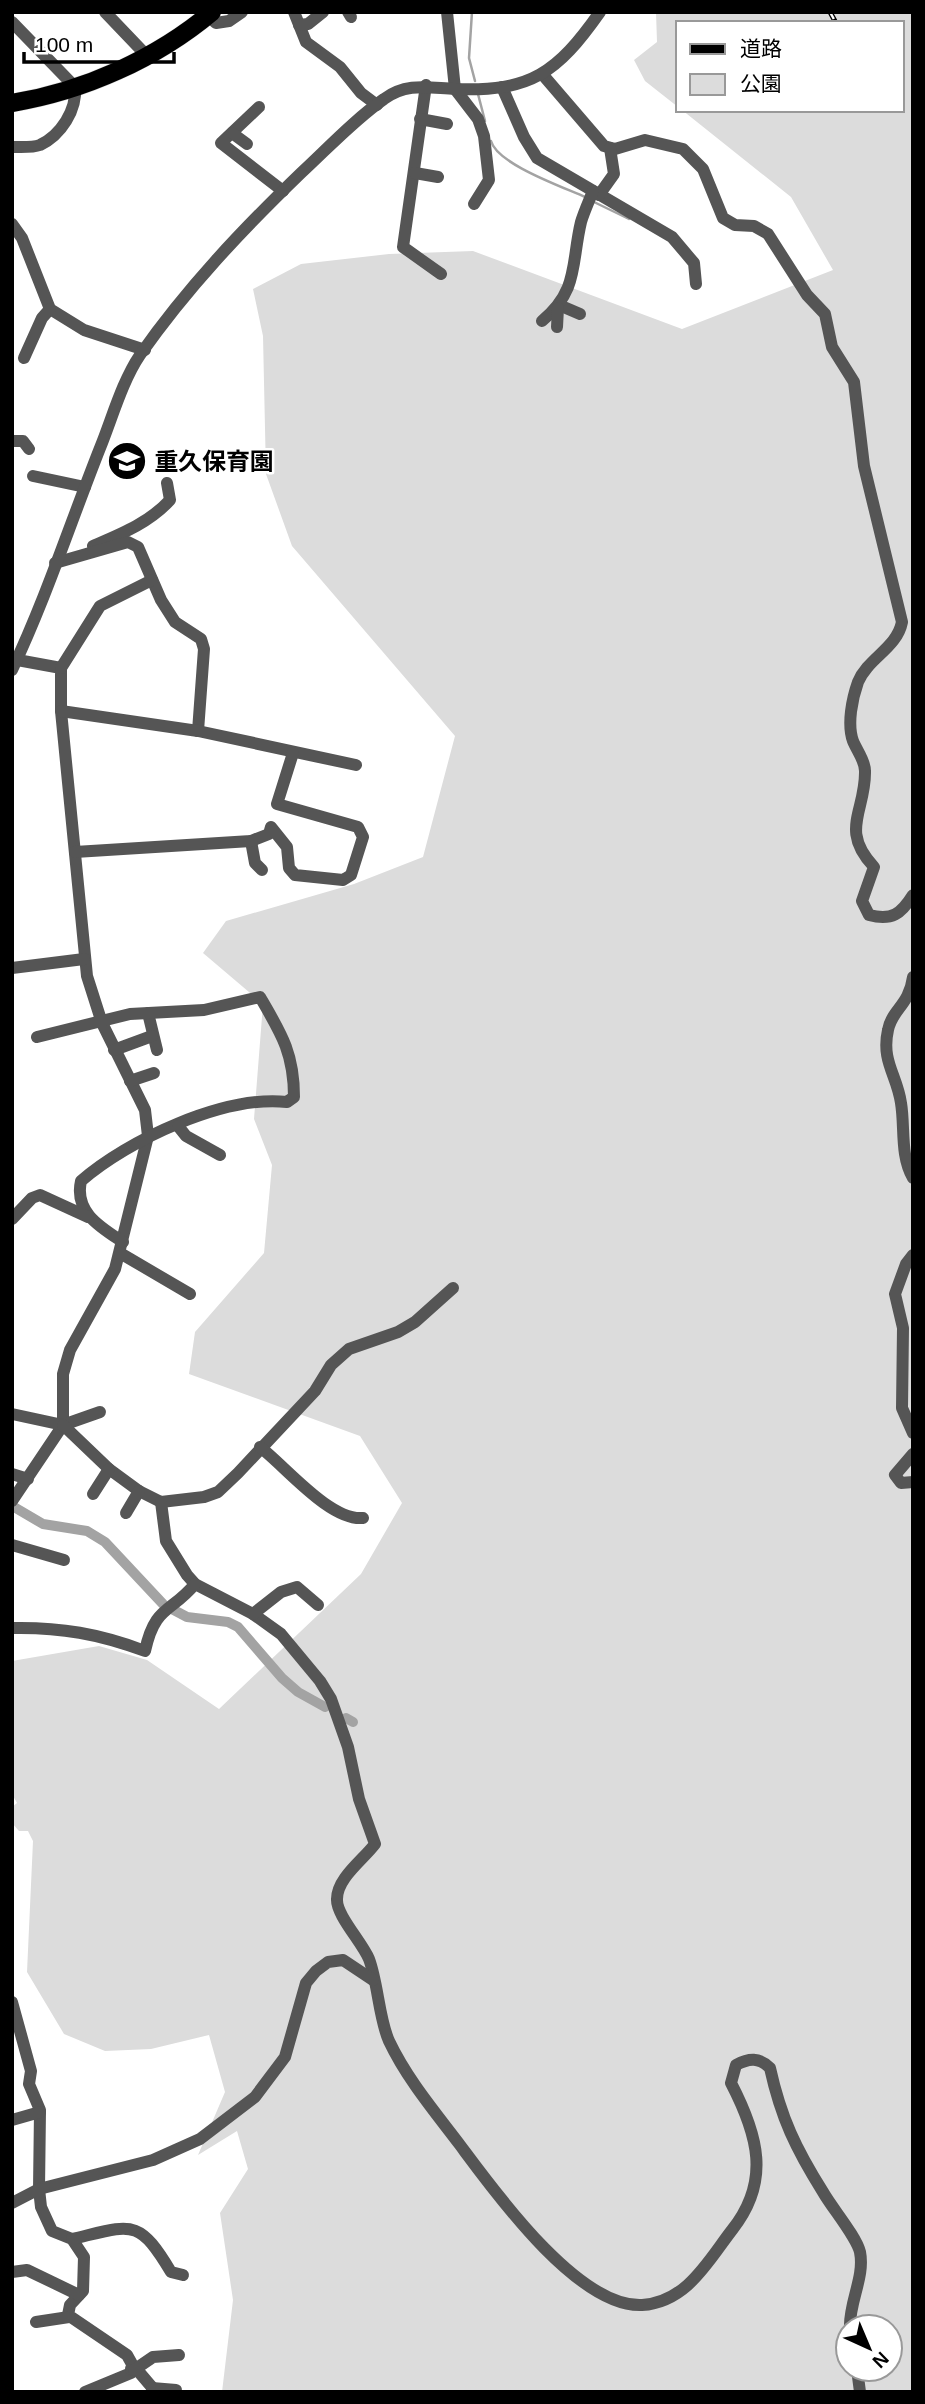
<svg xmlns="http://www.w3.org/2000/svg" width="925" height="2404" viewBox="0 0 925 2404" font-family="Helvetica,'Noto Sans JP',sans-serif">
<rect width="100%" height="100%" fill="#fff"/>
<path fill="#dcdcdc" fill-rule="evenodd" d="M656,12H913V2392H222L233,2300L220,2213L248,2169L237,2131L198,2155L225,2092L209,2035L151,2049L105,2051L64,2034L27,1972L33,1841L28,1831H19L12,1823V1807L17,1803L12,1794V1661L99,1646L147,1660L219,1709L361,1574L402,1503L360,1436L189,1374L195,1332L264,1253L272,1165L254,1119L263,1004L203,953L226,921L354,884L423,857L455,736L292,546L266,474L263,336L253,289L301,264L389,254L473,251L682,329L833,270L791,197L682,110H902V23H678V107L645,81L634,60L657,42ZM848,2327H890V2369H848Z"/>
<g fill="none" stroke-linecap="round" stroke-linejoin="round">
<g stroke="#a3a3a3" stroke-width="2.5">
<path d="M472,12L469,58L475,81"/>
<path d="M478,94L485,121"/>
<path d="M491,141C497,164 563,187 585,197"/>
<path d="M594,202L629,219"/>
</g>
<g stroke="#a3a3a3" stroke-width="10">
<path d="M14,1507L43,1524L87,1531L105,1542L163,1604"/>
<path d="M170,1608L187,1617L228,1622L238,1627L282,1678L298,1692L325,1707"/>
<path d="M346,1718L353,1722"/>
</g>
<g stroke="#dbdbdb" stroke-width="19">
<path id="primary" d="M12,103C84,91 156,59 212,12"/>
</g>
<g stroke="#555" stroke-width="12">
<path d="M105,12L147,56"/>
<path d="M294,12L306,42L340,67L361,93L377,105"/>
<path d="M348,12L351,17"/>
<path d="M447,12L455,89L478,119L484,136L489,180L474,204"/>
<path d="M208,16L216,23L229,21L242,12"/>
<path d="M12,22L75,87C77,110 61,135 40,145C32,148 20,147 12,147"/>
<path d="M299,25L308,24L323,12"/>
<path d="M543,75L604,146L615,149L645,140L683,149L703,169L723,218L735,225L754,226L768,234L807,295L825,314L832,347L854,382L864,466L902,622C897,648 868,658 858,682C852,699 847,724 853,741C857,751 865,760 865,771C866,811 839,830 874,867L862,901L869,915C892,921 901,914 913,895"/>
<path d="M426,85L403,247L441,274"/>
<path d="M502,87L524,137L537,158L672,237L694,263L696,284"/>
<path d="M259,107L221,143L283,191"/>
<path d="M420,119L447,124"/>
<path d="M232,133L247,144"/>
<path d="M415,173L438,177"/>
<path d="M599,195L614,174L610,148"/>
<path d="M12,224L22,238L50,309L84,330L145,350"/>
<path d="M559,305L580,314"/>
<path d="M542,321C579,290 571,264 581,222C584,212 589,201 593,191"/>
<path d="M557,327L558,308"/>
<path d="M24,358L42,318L50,309"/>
<path d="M12,441H23L29,449"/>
<path d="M33,476L85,487"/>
<path d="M93,546C121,534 149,523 170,500L167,483"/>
<path d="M55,563L128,542L138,547L161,600L175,622L201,639L204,649L198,731"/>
<path d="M12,659L61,668V711L87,976L102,1023L145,1110L148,1136L115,1269L70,1350L63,1374V1425L12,1501"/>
<path d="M61,668L100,606L152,580"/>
<path d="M12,670C47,596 72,518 102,443C113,415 123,380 140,355C187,288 242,230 301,173C328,148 354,120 384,99C407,82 429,88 455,89C531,92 557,73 600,12"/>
<path d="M61,711L198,731L356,765"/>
<path d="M251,841L255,863L262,870"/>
<path d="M75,852L251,841L269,834L271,827L287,847L289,868L295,875L343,880L351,875L363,837L358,827L277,804L293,753"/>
<path d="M12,968L84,959"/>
<path d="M913,977C909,1006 892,1009 888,1030C881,1061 897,1075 901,1103C905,1127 900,1156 913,1178"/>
<path d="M148,1013L157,1050"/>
<path d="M37,1037L130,1014L204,1010L260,997C281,1033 294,1053 294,1097L287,1102C224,1095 128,1140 81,1181C74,1212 100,1227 123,1242"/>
<path d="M114,1050L152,1036"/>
<path d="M130,1081L154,1073"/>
<path d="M178,1126L186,1136L220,1155"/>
<path d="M12,1219L32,1198L40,1195L88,1217"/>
<path d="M120,1253L190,1294"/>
<path d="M913,1255L906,1264L895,1294L903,1328L902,1408L913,1433"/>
<path d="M12,1414L63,1425L100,1412"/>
<path d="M63,1425L109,1469L139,1491L161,1502L204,1497L218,1492L238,1473L315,1391L331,1365L349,1349L398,1332L415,1322L453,1288"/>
<path d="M260,1447C286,1467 330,1521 363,1518"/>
<path d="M913,1454L895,1475L901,1483L913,1482"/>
<path d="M12,1474L28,1479"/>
<path d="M93,1494L109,1469"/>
<path d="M161,1502L166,1541L187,1575L195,1584L253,1614L281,1634L320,1681L331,1699L348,1747L359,1799L375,1844C363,1860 337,1878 337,1899C336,1915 362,1942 369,1959C378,1983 379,2019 389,2041C407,2079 435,2112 460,2145C495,2192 578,2308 642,2305C687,2302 708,2261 732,2230C771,2181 758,2135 731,2083L736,2065C749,2058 759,2057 770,2068C781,2118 796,2149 823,2192C832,2208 856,2236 860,2252C865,2277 849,2302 850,2327"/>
<path d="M126,1513L139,1491"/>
<path d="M12,1545L64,1560"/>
<path d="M253,1614L281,1592L297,1587L318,1605"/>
<path d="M12,1628C60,1627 100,1634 145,1651C155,1605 171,1613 195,1584"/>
<path d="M12,2002L31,2071L29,2084L40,2110L39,2189L41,2207L52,2231L72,2239L84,2257L83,2291L70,2305L68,2315L127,2355L132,2364L131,2373L85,2392"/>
<path d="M12,2120L40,2112"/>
<path d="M12,2203L39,2189L153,2160L200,2139L255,2097L285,2057L306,1983L316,1971L328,1962L343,1960L373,1980"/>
<path d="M72,2239C132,2225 138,2217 171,2272L183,2275"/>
<path d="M12,2272L27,2270L79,2295"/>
<path d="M36,2322L69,2317"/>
<path d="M131,2369L139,2372L156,2392"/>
<path d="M857,2369L860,2392"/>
<path d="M134,2370L153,2357L179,2355"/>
<path d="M152,2388L176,2390"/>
</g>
<use href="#primary" stroke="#000" stroke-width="18"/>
<g stroke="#000" stroke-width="5">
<path id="rail" d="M830,12L836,23"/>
</g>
<use href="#rail" stroke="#fff" stroke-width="2.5" stroke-dasharray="8" stroke-linecap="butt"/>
</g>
<defs>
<g id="school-disc" transform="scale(2.0125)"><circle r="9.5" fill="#000" stroke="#fff"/><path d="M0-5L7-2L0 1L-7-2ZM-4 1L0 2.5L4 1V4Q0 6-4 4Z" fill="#fff"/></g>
</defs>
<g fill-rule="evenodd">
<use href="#school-disc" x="127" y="461"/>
</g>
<g text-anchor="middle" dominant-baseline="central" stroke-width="5" stroke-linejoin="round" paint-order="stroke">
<g font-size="24" font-weight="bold" fill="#000" stroke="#fff" text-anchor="start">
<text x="154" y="461">重久保育園</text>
</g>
</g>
<rect width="925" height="2404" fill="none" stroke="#000000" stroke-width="28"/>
<rect x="676" y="21" width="228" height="91" fill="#ffffff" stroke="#999999" stroke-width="2"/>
<rect x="690" y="44" width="35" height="10" fill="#000000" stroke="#999999" stroke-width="2"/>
<text x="740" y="56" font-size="21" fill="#000000">道路</text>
<rect x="690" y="74" width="35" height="21" fill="#dcdcdc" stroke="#999999" stroke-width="2"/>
<text x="740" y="91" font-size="21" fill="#000000">公園</text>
<g transform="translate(869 2348) rotate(136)"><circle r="33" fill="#ffffff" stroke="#999999" stroke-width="2"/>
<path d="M0-5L12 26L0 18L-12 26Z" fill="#000000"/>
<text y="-10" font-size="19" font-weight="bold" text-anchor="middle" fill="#000000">N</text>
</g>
<path d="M24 52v10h150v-10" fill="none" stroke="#000000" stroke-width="3.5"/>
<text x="35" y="52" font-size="21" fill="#000000" stroke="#ffffff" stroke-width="5" paint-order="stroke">100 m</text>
</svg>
